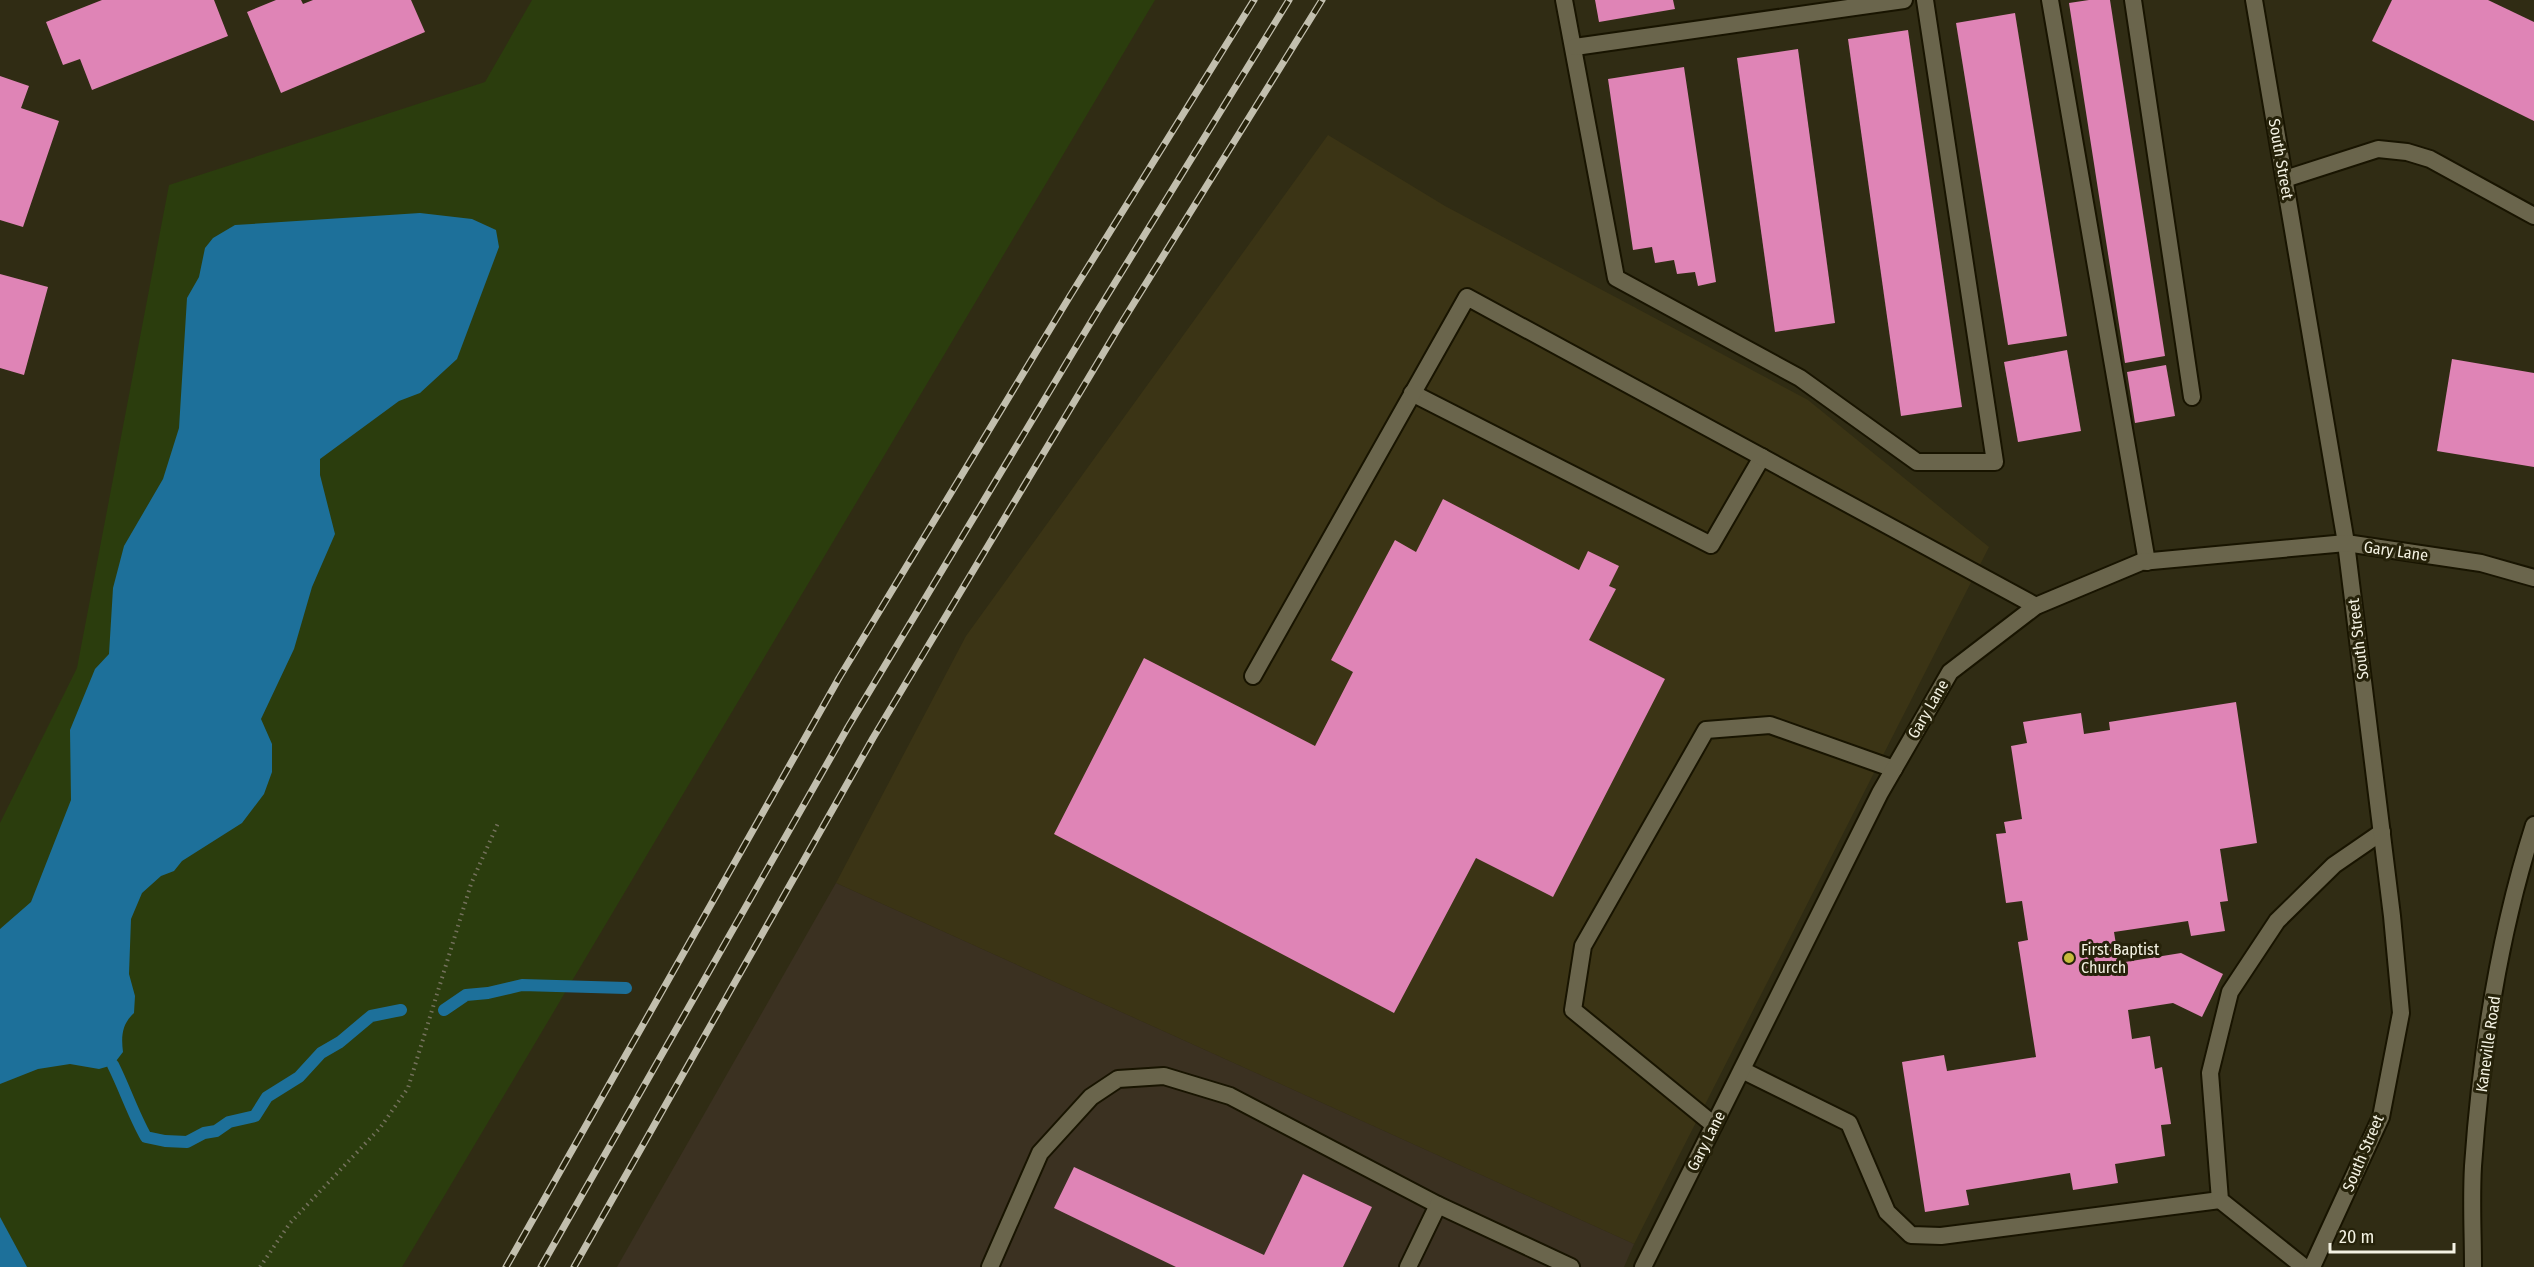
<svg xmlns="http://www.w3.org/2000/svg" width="2534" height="1267" viewBox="0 0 2534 1267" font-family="'Fira Sans Condensed',sans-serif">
<rect width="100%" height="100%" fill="#302c14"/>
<path fill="#3b3415" d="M1328,135L1445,206L1808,400L1989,547L1634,1244L836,883L966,636Z"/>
<path fill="#3b3121" d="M836,883L1634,1244L1624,1267H617Z"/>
<path fill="#2b3d0d" d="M532,0H1155L402,1267H0V823L77,668L169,185L485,82Z"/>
<g fill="#1d709a">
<path d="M420,213L472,219L496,230L499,247L457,359L420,393L399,401L320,459V475L335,534L312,587L294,649L261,719L272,744V772L264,794L242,823L182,861L174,871L161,876L142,893L131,919L129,974L135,996L134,1013C122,1024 121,1036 123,1052L113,1065L99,1069L70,1064L38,1069L0,1084V929L31,902L71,800L70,730L95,669L109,654L113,588L124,546L163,479L179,428L187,298L199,277L205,248L213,238L235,225Z"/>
<path d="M0,1217L27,1267H0Z"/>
</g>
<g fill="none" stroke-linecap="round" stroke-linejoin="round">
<g stroke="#1d709a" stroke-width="12">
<path d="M444,1010L466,995L488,993L522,985L626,988"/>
<path d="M113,1065C125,1089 133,1114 146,1137L165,1141L187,1142L204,1133L216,1131L229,1122L255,1116L267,1097L299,1077L321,1053L340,1042L371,1016L401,1010"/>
</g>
</g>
<g fill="#df84b6">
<path d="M102,0H214L228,36L92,90L80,59L63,65L46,22Z"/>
<path d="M276,0H301L303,4L313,0H411L425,32L281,93L247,12Z"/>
<path d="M1595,0H1673L1675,9L1599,22Z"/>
<path d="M2089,0H2110L2165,356L2125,363L2069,3Z"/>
<path d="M2392,0H2488L2534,22V121L2372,41Z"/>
<path d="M2015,13L2067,336L2008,345L1956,23Z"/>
<path d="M1908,30L1962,407L1901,416L1848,39Z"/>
<path d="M1798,49L1835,323L1775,332L1737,58Z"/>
<path d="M1684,67L1716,282L1698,286L1695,272L1677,274L1674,260L1655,263L1652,247L1633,250L1608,79Z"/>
<path d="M0,76L29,86L21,108L59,121L23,227L0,220Z"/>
<path d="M0,274L48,287L24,375L0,368Z"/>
<path d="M2067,350L2081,431L2018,442L2004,362Z"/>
<path d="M2452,359L2534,373V467L2437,451Z"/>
<path d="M2166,365L2175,416L2135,423L2127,372Z"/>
<path d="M1443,499L1579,570L1588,551L1619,566L1609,586L1616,589L1589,640L1665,679L1553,897L1476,858L1394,1013L1054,834L1144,658L1315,746L1353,672L1331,660L1395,540L1416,552Z"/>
<path d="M2236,702L2257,843L2220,849L2228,901L2220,902L2225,931L2191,936L2188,921L2114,932L2119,963L2181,953L2223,974L2202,1017L2173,1003L2128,1010L2132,1039L2150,1036L2155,1069L2162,1067L2171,1124L2161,1125L2165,1156L2115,1164L2118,1183L2073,1190L2070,1173L1966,1190L1969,1205L1925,1212L1902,1062L1944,1055L1947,1071L2036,1057L2018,942L2028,940L2022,901L2006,903L1996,834L2006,833L2004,822L2022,819L2011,746L2027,743L2023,722L2081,713L2084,734L2110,730L2109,722Z"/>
<path d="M1074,1167L1264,1255L1303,1174L1372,1207L1343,1267H1176L1054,1208Z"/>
</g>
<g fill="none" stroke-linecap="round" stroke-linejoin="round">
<g stroke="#181400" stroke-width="20">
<g id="service">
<path d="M1564,0L1616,278L1800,378L1917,462H1995L1925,0"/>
<path d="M2050,0L2147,562"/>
<path d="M2133,0L2192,397"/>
<path d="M1575,47L1904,0"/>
<path d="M2285,179L2378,149L2407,152L2430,159L2534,216"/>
<path d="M1412,393L1711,545L1762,457"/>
<path d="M1253,676L1467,297L2036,606"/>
<path d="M1742,1070L1849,1123L1887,1212L1911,1235L1941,1236L2220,1200"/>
<path d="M1714,1125L1573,1010L1583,946L1706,730L1770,725L1894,769"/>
<path d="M990,1267L1040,1153L1091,1097L1118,1079L1164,1076L1230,1096L1438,1205"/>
<path d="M1408,1267L1438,1205L1571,1267"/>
<path d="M2304,1267L2220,1200L2210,1073L2230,992L2277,921L2334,865L2382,832"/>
</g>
</g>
<g stroke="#181400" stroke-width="20">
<g id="minor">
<path d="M2254,0L2346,543L2392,916L2401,1013L2381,1117L2312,1267"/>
<path d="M1643,1267L1880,793L1950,672L2036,606L2141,562L2346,543L2481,563L2534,578"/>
</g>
</g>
<g stroke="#181400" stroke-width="20">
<path id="secondary" d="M2473,1267C2473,1234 2471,1200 2473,1166C2481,1052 2499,934 2534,825"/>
</g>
<path stroke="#74715c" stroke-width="4" stroke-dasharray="1.5 4.5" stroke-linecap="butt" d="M260,1267L290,1223L380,1128L408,1088L471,884L498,823"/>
<use href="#service" stroke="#6a654c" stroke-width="16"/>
<use href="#minor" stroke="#6a654c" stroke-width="16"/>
<use href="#secondary" stroke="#6a654c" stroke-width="16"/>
<g stroke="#c2bfae" stroke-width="7">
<g id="rail">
<path d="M506,1267L839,678L1070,296L1254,0"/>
<path d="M541,1267L848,727L1097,312L1289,0"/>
<path d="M574,1267L873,738L1119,327L1322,0"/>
</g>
</g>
<use href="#rail" stroke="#26220a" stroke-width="4.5" stroke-dasharray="14" stroke-linecap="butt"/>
</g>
<circle fill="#c7bb3c" stroke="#26220a" stroke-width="2" cx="2069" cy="958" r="6"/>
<g text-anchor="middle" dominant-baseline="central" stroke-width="6" stroke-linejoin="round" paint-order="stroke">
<g font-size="16" fill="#f4f2e3" stroke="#26220a">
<text transform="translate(2281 159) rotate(80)">South Street</text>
<text transform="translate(2396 551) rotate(8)">Gary Lane</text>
<text transform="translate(2358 639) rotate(-97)">South Street</text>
<text transform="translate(1928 709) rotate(-60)">Gary Lane</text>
<text transform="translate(2488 1044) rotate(-82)">Kaneville Road</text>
<text transform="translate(1706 1141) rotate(-63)">Gary Lane</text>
<text transform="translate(2363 1153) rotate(-67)">South Street</text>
</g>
<g font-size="16" fill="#f4f2e3" stroke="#26220a" text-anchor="start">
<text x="2081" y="949">First Baptist<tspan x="2081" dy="18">Church</tspan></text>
</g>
</g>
<path d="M2330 1243v9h124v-9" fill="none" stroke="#f4f2e3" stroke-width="3"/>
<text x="2339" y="1243" font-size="18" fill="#f4f2e3" stroke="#26220a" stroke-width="4.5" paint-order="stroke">20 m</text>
</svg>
